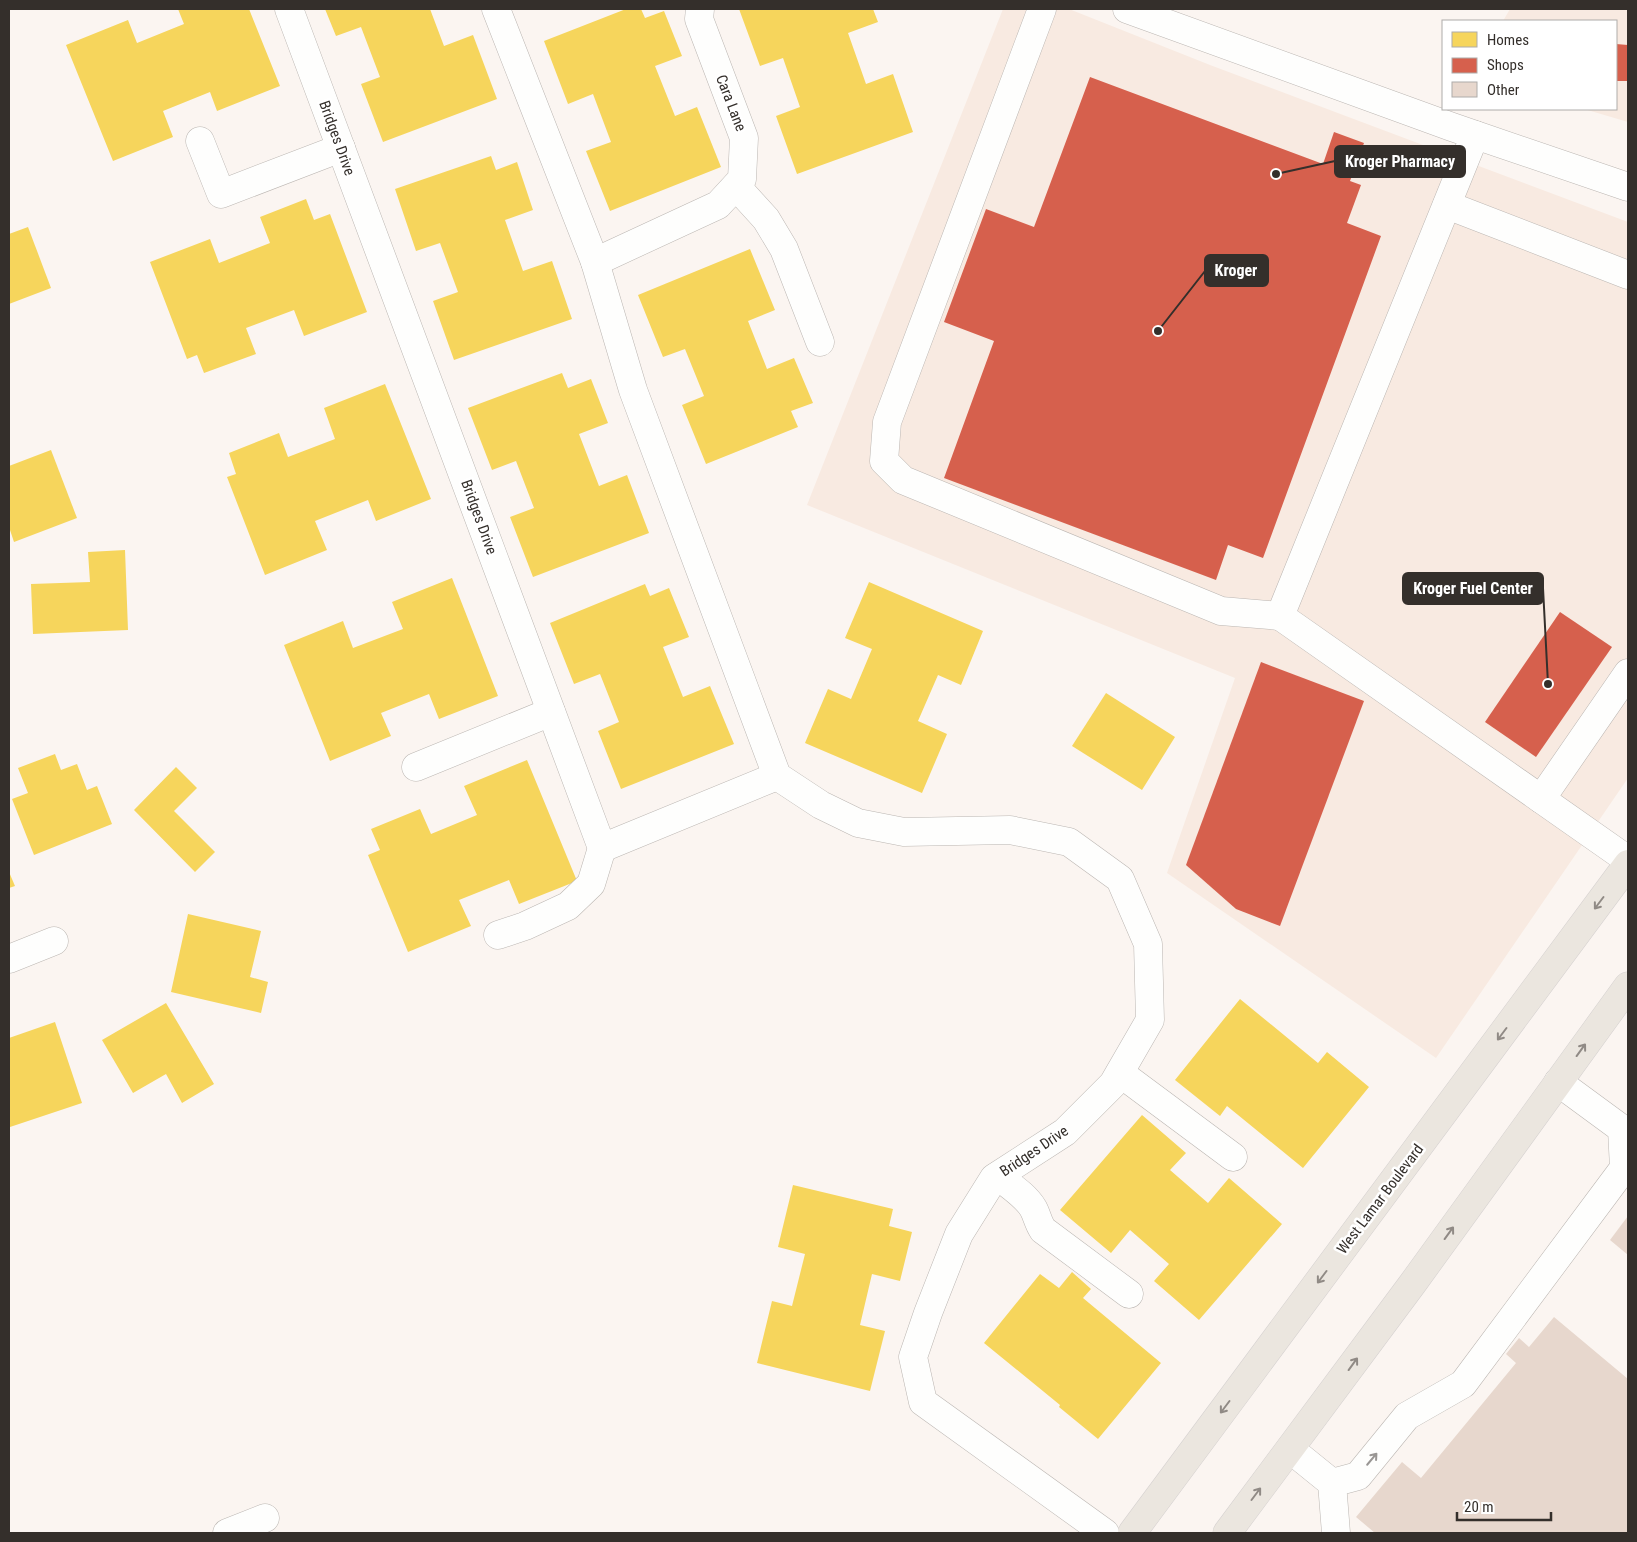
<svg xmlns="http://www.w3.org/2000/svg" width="1637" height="1542" viewBox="0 0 1637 1542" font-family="'Roboto Condensed',sans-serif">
<rect width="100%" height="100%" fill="#fbf5f1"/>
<g fill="#f8eae1">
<path d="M1003,9H1069L1210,65L1628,222V778L1436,1058L1167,873L1235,678L807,505Z"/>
<path d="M1510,9H1628V122L1584,109H1616V21H1503Z"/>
</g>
<g fill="#f6d55c">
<path d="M178,9H249L280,86L217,111L210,92L163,111L173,137L113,161L66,45L128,20L137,43L184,24Z"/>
<path d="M325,9H430L444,46L473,35L497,99L383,142L361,84L380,77L361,27L336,36Z"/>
<path d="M626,9H641L645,18L664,11L682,56L655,66L675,116L697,107L721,167L610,211L586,151L611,142L593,94L568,104L544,41Z"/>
<path d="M739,9H873L878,22L848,33L866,84L893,74L913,132L797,174L776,116L800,107L783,58L760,66Z"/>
<path d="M491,156L496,170L517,162L533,210L505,220L523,271L552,261L572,319L454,360L433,301L458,292L440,243L416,251L395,189Z"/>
<path d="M306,199L314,220L330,214L367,312L304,336L294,310L246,328L256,354L204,373L197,355L187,359L150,262L210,239L219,263L270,243L260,217Z"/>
<path d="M28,227L51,288L9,304V234Z"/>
<path d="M750,249L775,310L748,321L767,369L794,358L813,403L791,411L798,427L706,464L682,405L704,396L685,349L663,357L638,295Z"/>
<path d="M562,373L568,388L591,379L608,423L579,434L599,486L627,475L649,533L533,577L510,517L534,508L516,461L492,470L468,408Z"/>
<path d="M385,384L431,499L376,521L368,500L315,521L327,550L265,575L227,477L236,474L229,453L279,433L288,457L335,439L324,408Z"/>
<path d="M51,450L77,518L14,542L9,527V466Z"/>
<path d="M125,550L128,630L33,634L31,584L90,582L88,552Z"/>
<path d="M452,578L498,696L439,719L429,694L381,713L391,736L330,761L284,645L343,621L353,648L403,629L392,602Z"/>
<path d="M869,582L983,631L961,685L938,675L918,721L947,734L922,793L805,743L828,689L851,699L872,649L845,638Z"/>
<path d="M645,584L650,596L669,588L689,637L663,647L683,697L710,686L734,744L621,789L598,731L619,722L600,674L574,684L550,623Z"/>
<path d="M1106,693L1175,737L1142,790L1072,746Z"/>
<path d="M55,754L61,770L77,764L87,790L97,786L112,824L34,855L12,799L28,793L18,768Z"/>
<path d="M527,760L577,881L519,904L509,880L459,900L471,926L408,952L368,855L380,850L371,829L420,809L431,834L477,815L464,786Z"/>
<path d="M176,767L197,788L174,811L215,852L195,872L134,810Z"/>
<path d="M9,872L15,886L9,888Z"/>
<path d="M188,914L261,931L250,977L268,982L261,1013L171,992Z"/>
<path d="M1240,999L1318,1063L1327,1052L1369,1087L1303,1168L1227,1106L1220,1116L1175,1080Z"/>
<path d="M166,1003L214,1084L182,1103L166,1074L133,1093L102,1040Z"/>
<path d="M55,1022L82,1103L10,1127L9,1038Z"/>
<path d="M1142,1115L1186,1153L1170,1170L1208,1203L1229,1178L1282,1224L1199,1320L1154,1281L1169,1264L1130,1230L1111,1253L1060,1210Z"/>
<path d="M793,1185L893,1209L889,1226L912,1232L900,1281L872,1274L860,1325L885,1331L870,1391L757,1363L772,1301L792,1306L805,1254L778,1247Z"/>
<path d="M1072,1272L1091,1289L1083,1298L1161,1363L1098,1439L1059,1407L1060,1405L984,1343L1040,1274L1059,1288Z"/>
</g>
<g fill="#d6604d">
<path d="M1616,44L1628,45V81H1616Z"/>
<path d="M1090,77L1323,164L1334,132L1364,143L1350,181L1361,185L1347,223L1381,236L1263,558L1228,545L1216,580L944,478L994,341L944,322L986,209L1034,227Z"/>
<path d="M1560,612L1612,647L1536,757L1485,722Z"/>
<path d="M1261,662L1364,701L1280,926L1236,909L1186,865Z"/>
</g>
<g fill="#e7d7cd">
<path d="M1628,1216V1255L1610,1240Z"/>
<path d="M1554,1317L1628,1379V1533H1375L1356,1517L1402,1462L1421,1478L1516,1363L1506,1354L1519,1338L1529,1347Z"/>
</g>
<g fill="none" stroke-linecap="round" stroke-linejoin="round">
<g stroke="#bbb6b2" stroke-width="29">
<g id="minor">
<path d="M289,9L602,848L777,776"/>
<path d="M496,9L595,262L633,390L777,776L821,805L858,823L904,832L1010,830L1069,842L1120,879L1148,944L1150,1020L1113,1084L1065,1132L994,1178L959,1234L928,1313L913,1357L923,1402L1105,1533"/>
<path d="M1042,9L887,422L884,461L903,480L1221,611L1280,616"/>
<path d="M1127,9L1452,127L1628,187"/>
<path d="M1475,135L1280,616L1628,860"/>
<path d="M200,141L221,194L341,148"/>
<path d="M736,186L766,219L784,249L820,342"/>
<path d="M1447,205L1628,275"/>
<path d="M595,262L718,205L742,179L744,138L699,19L700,9"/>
<path d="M416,767L551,712"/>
<path d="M1541,799L1628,673"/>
<path d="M498,935L525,926L568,906L591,884L602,848"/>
<path d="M9,959L54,941"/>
<path d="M1120,1073L1233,1157"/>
<path d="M998,1176C1010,1186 1025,1195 1033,1208C1037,1215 1038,1223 1043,1230L1129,1294"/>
<path d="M1290,1449L1332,1483L1336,1533"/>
<path d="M1332,1483L1358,1476L1407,1416L1463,1384L1624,1168L1622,1129L1558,1082"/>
<path d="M227,1533L265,1518"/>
</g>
</g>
<g stroke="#d5d1d0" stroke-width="29">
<g id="major">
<path d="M1132,1533L1628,864"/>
<path d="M1227,1533L1413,1283L1628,986"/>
</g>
</g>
<use href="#minor" stroke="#fefefd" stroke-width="28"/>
<use href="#major" stroke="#ebe6df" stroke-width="28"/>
</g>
<defs><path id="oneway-shaft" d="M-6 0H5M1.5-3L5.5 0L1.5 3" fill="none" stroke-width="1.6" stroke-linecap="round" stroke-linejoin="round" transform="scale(1.25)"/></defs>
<g stroke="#908a85">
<use href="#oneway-shaft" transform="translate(1599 903) rotate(127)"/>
<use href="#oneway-shaft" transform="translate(1502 1034) rotate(127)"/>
<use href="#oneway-shaft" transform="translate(1581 1050) rotate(-54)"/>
<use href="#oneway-shaft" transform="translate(1449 1233) rotate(-54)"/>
<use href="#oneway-shaft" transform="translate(1322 1277) rotate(127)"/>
<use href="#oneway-shaft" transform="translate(1353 1364) rotate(-54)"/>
<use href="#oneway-shaft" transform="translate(1225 1407) rotate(127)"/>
<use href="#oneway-shaft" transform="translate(1256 1494) rotate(-53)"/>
</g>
<use stroke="#999694" href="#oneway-shaft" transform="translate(1372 1459) rotate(-50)"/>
<g text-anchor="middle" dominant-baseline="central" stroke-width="5" stroke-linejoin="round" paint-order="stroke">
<g font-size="15" fill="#342f2b" stroke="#fff">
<text transform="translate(731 103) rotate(69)">Cara Lane</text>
<text transform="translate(337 138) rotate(70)">Bridges Drive</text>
<text transform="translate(479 517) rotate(70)">Bridges Drive</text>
<text transform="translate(1034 1151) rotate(-34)">Bridges Drive</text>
<text transform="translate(1380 1199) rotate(-53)">West Lamar Boulevard</text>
</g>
</g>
<path fill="none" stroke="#342f2b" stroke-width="2" d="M1276 174L1335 161M1158 331L1205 271M1548 684L1543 588"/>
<g fill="#342f2b" stroke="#fff" stroke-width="2">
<circle cx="1276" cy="174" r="5"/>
<circle cx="1158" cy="331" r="5"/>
<circle cx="1548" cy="684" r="5"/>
</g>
<g fill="#342f2b" stroke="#342f2b" stroke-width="2">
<rect x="1335" y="146" width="130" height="31" rx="5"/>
<rect x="1205" y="255" width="63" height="31" rx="5"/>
<rect x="1403" y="573" width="140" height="31" rx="5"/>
</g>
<g font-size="16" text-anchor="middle" font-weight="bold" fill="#fff">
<text x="1400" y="167">Kroger Pharmacy</text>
<text x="1236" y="276">Kroger</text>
<text x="1473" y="594">Kroger Fuel Center</text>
</g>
<rect width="1637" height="1542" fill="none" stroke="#342f2b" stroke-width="20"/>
<rect x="1442" y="20" width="175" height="90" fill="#ffffff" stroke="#aeacaa"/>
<rect x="1452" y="32" width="25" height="15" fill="#f6d55c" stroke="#aeacaa"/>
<text x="1487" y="45" font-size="15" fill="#342f2b">Homes</text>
<rect x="1452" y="58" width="25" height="15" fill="#d6604d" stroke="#aeacaa"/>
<text x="1487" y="70" font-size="15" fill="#342f2b">Shops</text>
<rect x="1452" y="82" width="25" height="15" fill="#e7d7cd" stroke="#aeacaa"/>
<text x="1487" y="95" font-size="15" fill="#342f2b">Other</text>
<path d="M1457 1512v8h94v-8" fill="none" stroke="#342f2b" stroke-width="2.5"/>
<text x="1464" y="1512" font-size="15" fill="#342f2b" stroke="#ffffff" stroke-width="4" paint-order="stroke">20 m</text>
</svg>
